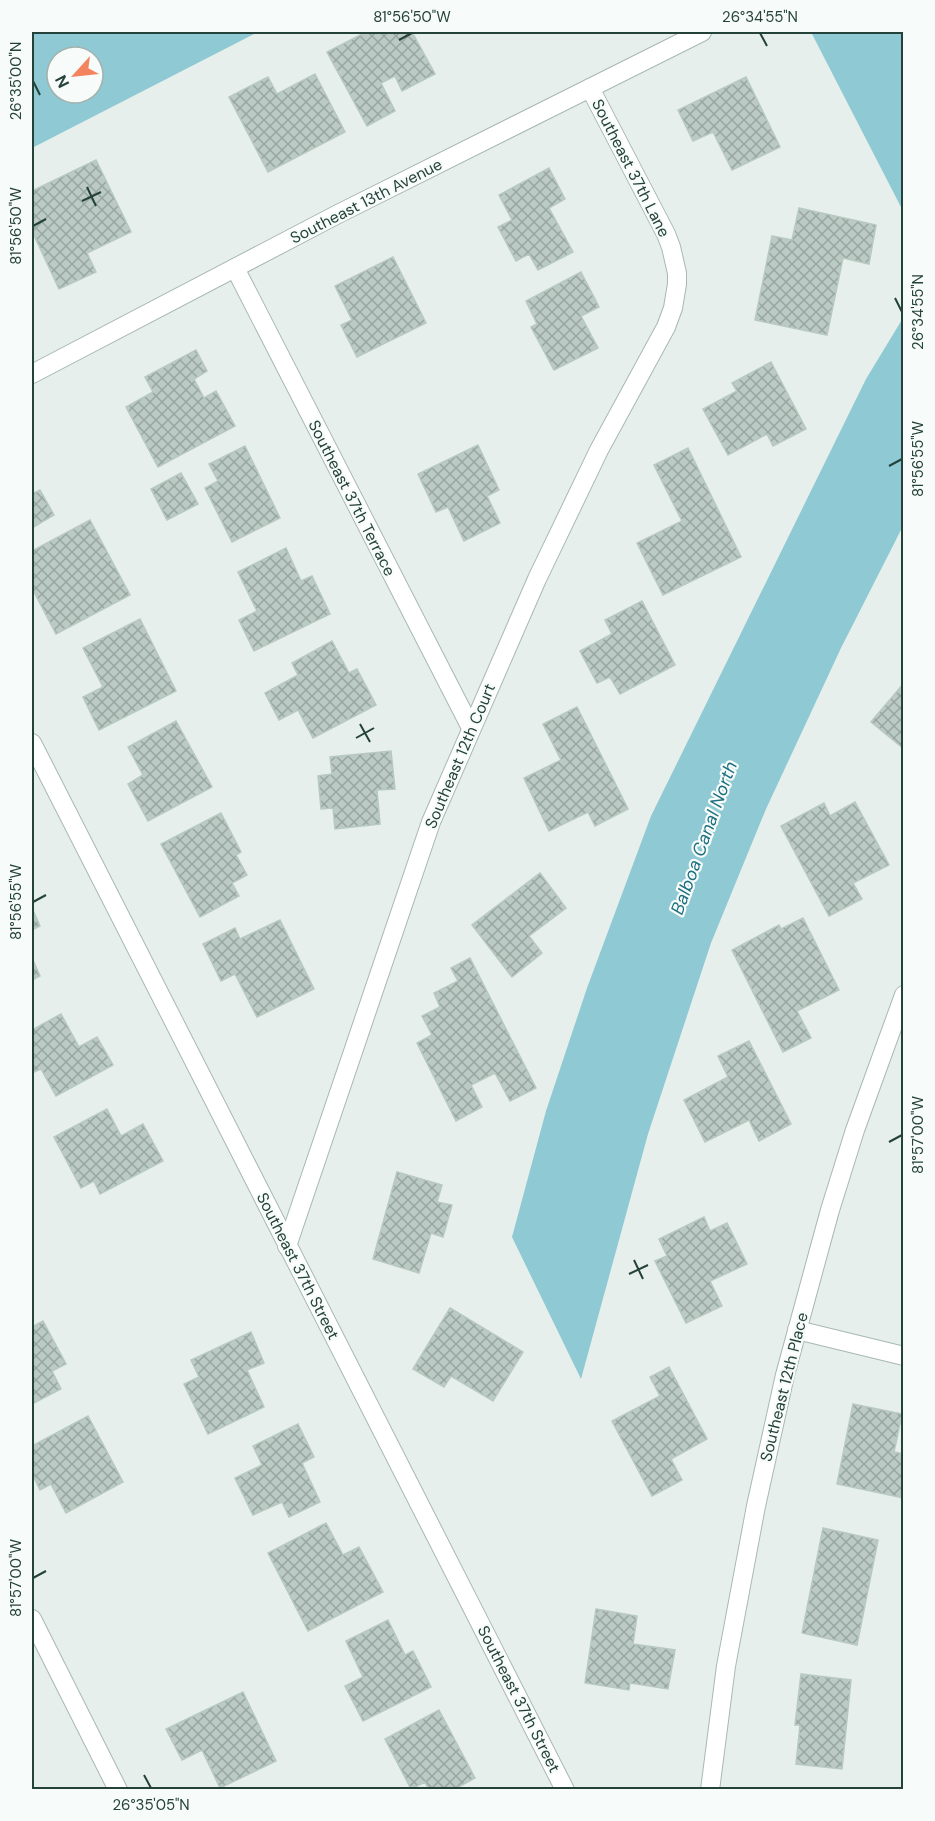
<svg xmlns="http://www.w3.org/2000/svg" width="935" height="1821" viewBox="0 0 935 1821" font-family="'DM Sans',sans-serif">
<defs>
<pattern id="building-cross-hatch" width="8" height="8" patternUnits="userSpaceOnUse" patternTransform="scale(1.5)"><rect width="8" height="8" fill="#bbcac4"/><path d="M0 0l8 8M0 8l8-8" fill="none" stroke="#98a6a0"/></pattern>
</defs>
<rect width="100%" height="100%" fill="#e6efeb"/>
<g fill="#8ec9d4" fill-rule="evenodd">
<path d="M32,32H258L32,148ZM57,57H93V93H57Z"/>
<path d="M811,32H903V211Z"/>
<path d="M903,318V526L841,648L766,809L711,943L648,1134L581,1379L512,1237L546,1111L587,988L651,816L866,379Z"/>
</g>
<g fill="url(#building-cross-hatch)" stroke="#b8c9c2" stroke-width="1.5">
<path d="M366,32H412L435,74L402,91L395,76L381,83L395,111L367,126L327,52Z"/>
<path d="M315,74L345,132L268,172L229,97L268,77L277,94Z"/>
<path d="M746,77L780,147L732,170L713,132L693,141L678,110Z"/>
<path d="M96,160L131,232L87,253L96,272L59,289L32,231V191Z"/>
<path d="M549,168L565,199L549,208L573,252L538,270L529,254L516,261L498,227L512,220L499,195Z"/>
<path d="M799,208L876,225L869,264L843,258L827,335L755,320L772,236L792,240Z"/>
<path d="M393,257L426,323L357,357L341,325L352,320L335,286Z"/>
<path d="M581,272L599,307L581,316L598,348L554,370L531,327L537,324L526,301Z"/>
<path d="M196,350L207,371L194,379L204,398L216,391L235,426L158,467L126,407L153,392L145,377Z"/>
<path d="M771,362L806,429L773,446L767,434L728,455L703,409L737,391L732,383Z"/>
<path d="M478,445L499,490L487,496L500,523L464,541L448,507L436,512L418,474Z"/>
<path d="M245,446L280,518L232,542L205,488L218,481L209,464Z"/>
<path d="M688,448L741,557L663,595L637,543L682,521L654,465Z"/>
<path d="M181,473L198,504L167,520L151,489Z"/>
<path d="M40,490L54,515L32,528V494Z"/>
<path d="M90,520L130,595L56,634L32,588V551Z"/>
<path d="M286,548L301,581L312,576L330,614L254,651L239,620L257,611L238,572Z"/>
<path d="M642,601L675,665L620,694L610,677L597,683L580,651L612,634L605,620Z"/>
<path d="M140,619L176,691L99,730L83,697L103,687L83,648Z"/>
<path d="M332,641L349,673L357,669L376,705L313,738L298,710L279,720L265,693L298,675L292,663Z"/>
<path d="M904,683V749L871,722Z"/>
<path d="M577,707L628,809L595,826L588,812L549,831L524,778L561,760L543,724Z"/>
<path d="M176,721L212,787L148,821L128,784L143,775L128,747Z"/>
<path d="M391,751L395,789L377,790L380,824L335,829L333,808L321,809L318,776L332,774L330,757Z"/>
<path d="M855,802L889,865L853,883L862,899L829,916L781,826L824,803L830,816Z"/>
<path d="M221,813L241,852L236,855L247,875L232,883L239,896L200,917L161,844Z"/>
<path d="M540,873L566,908L529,936L542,953L512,977L472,925Z"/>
<path d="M32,908L40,926L32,930Z"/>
<path d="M803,918L839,990L797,1011L811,1038L783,1052L732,950L779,925L781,929Z"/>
<path d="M280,920L314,989L257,1017L235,974L221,981L203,944L235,928L240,939Z"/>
<path d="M32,958L40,976L32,980Z"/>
<path d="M470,958L536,1088L510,1101L495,1073L471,1085L482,1107L456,1121L417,1043L432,1035L422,1016L440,1007L434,993L458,981L451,968Z"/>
<path d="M61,1014L79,1047L97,1037L113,1065L56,1096L41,1069L34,1072L32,1068V1030Z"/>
<path d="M749,1041L791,1124L759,1141L749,1120L705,1142L684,1100L728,1077L718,1056Z"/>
<path d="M107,1109L121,1136L143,1124L163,1161L100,1194L94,1181L81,1188L54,1137Z"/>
<path d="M397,1172L442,1185L437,1202L452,1205L443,1237L431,1233L419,1273L373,1259Z"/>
<path d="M704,1217L710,1231L727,1223L747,1264L710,1281L722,1306L686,1323L655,1261L667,1256L659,1239Z"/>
<path d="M450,1308L523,1352L493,1401L451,1376L444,1387L413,1369Z"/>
<path d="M43,1321L66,1364L52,1371L61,1389L32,1404V1327Z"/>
<path d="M251,1332L264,1363L247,1370L264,1407L208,1434L184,1384L199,1377L191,1360Z"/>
<path d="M669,1367L707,1439L671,1459L682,1480L652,1496L612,1421L660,1396L650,1377Z"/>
<path d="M853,1404L902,1414L894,1452L904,1454V1498L837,1484Z"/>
<path d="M88,1416L123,1482L66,1513L51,1484L40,1490L32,1473V1446Z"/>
<path d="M298,1424L314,1457L302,1463L320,1502L289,1517L282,1502L253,1515L235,1478L262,1465L253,1446Z"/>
<path d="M326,1523L343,1555L359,1547L383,1592L308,1631L268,1553Z"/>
<path d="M823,1528L878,1540L857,1645L802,1633Z"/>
<path d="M596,1609L637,1616L633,1644L675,1650L668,1689L630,1683L629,1690L585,1683Z"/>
<path d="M388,1620L405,1655L413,1651L431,1687L363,1721L345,1686L363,1677L346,1641Z"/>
<path d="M801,1674L851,1680L842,1769L796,1764L800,1725H795Z"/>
<path d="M243,1692L276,1761L220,1788L202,1750L182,1760L166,1729Z"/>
<path d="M439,1710L475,1778L453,1790H429L425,1782L411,1789L385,1739Z"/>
</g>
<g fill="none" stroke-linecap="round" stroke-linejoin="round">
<g stroke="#a8b8b2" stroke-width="20">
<g id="minor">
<path d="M235,268L471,728"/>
<path d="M32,374L338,214L702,32"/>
<path d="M32,743L565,1790"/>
<path d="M287,1246L431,822L537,579L599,450L666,327L673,308L677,284V273L671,247L666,234L590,88"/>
<path d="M797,1330L904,1356"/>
<path d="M32,1619L118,1790"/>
<path d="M710,1790L726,1666L756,1506L785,1375L830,1210L855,1130L904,995"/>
</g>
</g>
<use href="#minor" stroke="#fff" stroke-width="18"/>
</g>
<path fill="none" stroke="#24423a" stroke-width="2" d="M760,33L767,46M399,40L412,33M33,81L40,95M87,187L96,206M82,201L101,192M33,226L46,219M895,298L902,312M889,466L902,459M360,724L370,742M356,738L374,728M33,902L46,895M889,1142L902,1135M634,1260L643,1279M629,1274L648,1265M33,1578L46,1571M144,1775L151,1788"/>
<g text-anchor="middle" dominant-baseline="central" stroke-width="4.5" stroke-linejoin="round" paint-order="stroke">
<g font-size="16" fill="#24423a" stroke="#f7fbf9">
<text transform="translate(631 168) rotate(63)">Southeast 37th Lane</text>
<text transform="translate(366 201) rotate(-27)">Southeast 13th Avenue</text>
<text transform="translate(352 498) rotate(63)">Southeast 37th Terrace</text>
<text transform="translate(460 756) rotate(-67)">Southeast 12th Court</text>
<text transform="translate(298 1266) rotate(63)">Southeast 37th Street</text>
<text transform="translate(784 1387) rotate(-76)">Southeast 12th Place</text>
<text transform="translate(519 1699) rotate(63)">Southeast 37th Street</text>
</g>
<g font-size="18" font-style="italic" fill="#1c6f80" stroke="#f7fbf9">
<text transform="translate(704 838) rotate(-70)">Balboa Canal North</text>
</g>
</g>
<rect width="935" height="1821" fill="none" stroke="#f7fbf9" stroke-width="66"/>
<g transform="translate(75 75) rotate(243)"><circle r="28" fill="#f7fbf9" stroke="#a3b1ad" stroke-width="1.5"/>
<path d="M0-4.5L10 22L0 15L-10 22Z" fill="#f4845f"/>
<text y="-9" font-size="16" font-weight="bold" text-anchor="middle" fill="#24423a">N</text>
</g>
<rect x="33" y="33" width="869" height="1755" fill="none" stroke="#24423a" stroke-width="2"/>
<g font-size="15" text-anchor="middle" fill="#24423a">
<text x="412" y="22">81°56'50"W</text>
<text x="760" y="22">26°34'55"N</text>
<text transform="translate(16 81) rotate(-90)" y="5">26°35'00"N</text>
<text transform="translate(16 226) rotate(-90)" y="5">81°56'50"W</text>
<text transform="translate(918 312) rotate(-90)" y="5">26°34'55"N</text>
<text transform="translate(918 459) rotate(-90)" y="5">81°56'55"W</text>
<text transform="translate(16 902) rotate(-90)" y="5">81°56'55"W</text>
<text transform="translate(918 1135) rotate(-90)" y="5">81°57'00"W</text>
<text transform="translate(16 1578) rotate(-90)" y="5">81°57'00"W</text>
<text x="151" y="1810">26°35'05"N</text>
</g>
</svg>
